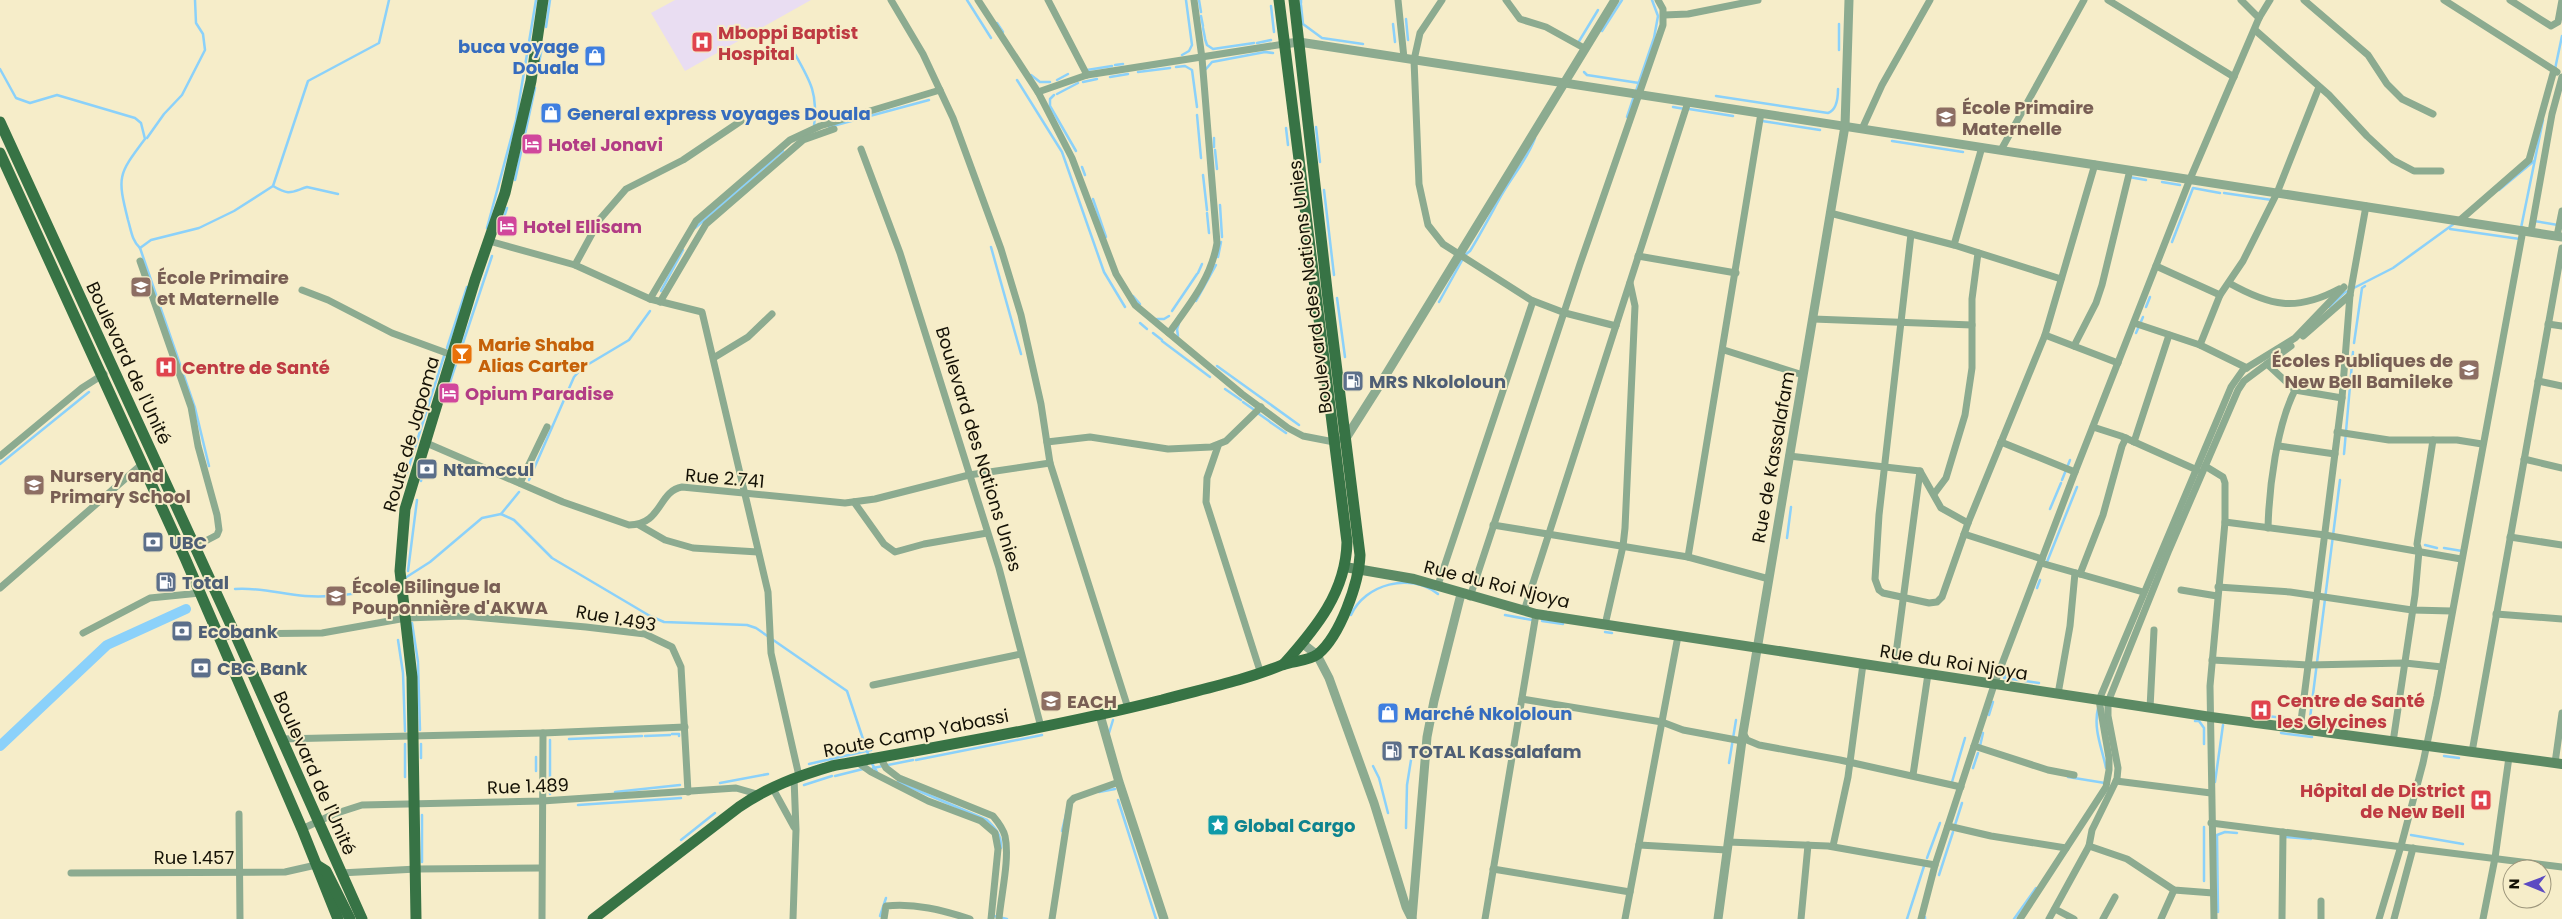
<svg xmlns="http://www.w3.org/2000/svg" width="2562" height="919" viewBox="0 0 2562 919" font-family="Poppins,sans-serif">
<rect width="100%" height="100%" fill="#f6edc9"/>
<path fill="#e9ddf2" d="M675,0H811L685,71L651,13Z"/>
<g fill="none" stroke-linecap="round" stroke-linejoin="round">
<g stroke="#8bd1fa" stroke-width="2.5">
<path d="M967,0L991,38"/>
<path d="M1199,0L1201,12"/>
<path d="M1301,0V3"/>
<path d="M1301,5L1303,24L1322,38L1363,44"/>
<path d="M1271,6L1274,32"/>
<path d="M1201,16L1203,26"/>
<path d="M1406,19L1408,40"/>
<path d="M997,23L1003,32"/>
<path d="M1393,24L1395,42"/>
<path d="M546,27L550,0"/>
<path d="M1203,28L1205,38"/>
<path d="M1602,31L1622,0"/>
<path d="M1205,39L1207,45L1213,49L1254,43"/>
<path d="M1257,43L1271,40"/>
<path d="M1578,43L1598,10"/>
<path d="M1839,50V24"/>
<path d="M795,54C811,82 818,94 814,127"/>
<path d="M1182,55L1189,51L1192,45L1186,0"/>
<path d="M539,63L542,47"/>
<path d="M1115,65L1123,64"/>
<path d="M1176,67L1185,66L1192,70L1197,107"/>
<path d="M0,69L16,98L30,103L57,95L135,118L141,123L145,139C118,175 117,176 128,220C131,230 132,241 140,248L195,408L209,466"/>
<path d="M1206,69L1212,62L1265,52L1273,53"/>
<path d="M2555,69L2562,36"/>
<path d="M1087,70L1112,66"/>
<path d="M1138,72L1170,68"/>
<path d="M1584,72L1587,75L1639,83"/>
<path d="M1031,75L1040,82H1050"/>
<path d="M1110,77L1128,74"/>
<path d="M1017,80L1062,152L1104,272L1125,307"/>
<path d="M1057,80L1068,74"/>
<path d="M1083,82L1097,79"/>
<path d="M1636,91L1654,38L1658,16L1652,0"/>
<path d="M1057,94L1078,83"/>
<path d="M1054,95L1050,99V106L1076,151"/>
<path d="M1716,96L1828,113C1837,110 1838,98 1838,89"/>
<path d="M1673,107L1685,109"/>
<path d="M1689,109L1733,116"/>
<path d="M1197,115L1201,158"/>
<path d="M1627,117L1634,96"/>
<path d="M1762,121L1820,130"/>
<path d="M829,127L929,100"/>
<path d="M1316,127L1320,162"/>
<path d="M1286,128L1288,145"/>
<path d="M147,138L164,114L182,95L205,50L203,34L196,23L195,0"/>
<path d="M1214,138V147"/>
<path d="M1892,141L1963,152"/>
<path d="M1215,150L1217,169"/>
<path d="M1082,167L1085,175"/>
<path d="M1203,175L1207,210"/>
<path d="M2129,177L2146,180"/>
<path d="M515,180L535,88"/>
<path d="M2162,182L2180,185"/>
<path d="M273,186C290,196 291,192 307,187L338,194"/>
<path d="M1324,190L1334,275"/>
<path d="M2499,190L2534,161"/>
<path d="M2224,193L2272,200"/>
<path d="M1093,199L1106,237"/>
<path d="M1220,205L1222,237"/>
<path d="M1207,213L1209,233"/>
<path d="M2534,221L2558,225"/>
<path d="M502,223L507,208"/>
<path d="M487,228L516,120L536,0"/>
<path d="M695,228L783,151"/>
<path d="M2521,228L2543,120"/>
<path d="M2450,229L2520,239"/>
<path d="M2172,242L2193,188L2220,193"/>
<path d="M991,247L1021,354"/>
<path d="M140,248L151,240L199,228L234,211L273,186L308,81L379,43L389,0"/>
<path d="M1218,257L1221,242"/>
<path d="M1198,273L1202,264"/>
<path d="M661,291L683,250"/>
<path d="M1133,296L1140,304"/>
<path d="M1337,298L1345,357"/>
<path d="M1196,301L1216,265"/>
<path d="M1439,302L1465,255L1470,251C1481,233 1491,214 1501,196C1512,176 1527,160 1535,138"/>
<path d="M2146,307L2150,297"/>
<path d="M2329,307L2344,293L2393,268L2455,223"/>
<path d="M1172,311L1197,274"/>
<path d="M1157,319H1164L1169,316"/>
<path d="M1140,323L1147,329"/>
<path d="M1153,333L1162,340"/>
<path d="M2136,333L2143,317"/>
<path d="M1178,336L1177,329L1179,323"/>
<path d="M1162,341L1210,377"/>
<path d="M2354,343L2362,288L2365,286"/>
<path d="M447,348L467,287"/>
<path d="M1217,366L1299,425"/>
<path d="M1225,389L1241,400"/>
<path d="M444,400L492,256"/>
<path d="M1243,402L1253,409"/>
<path d="M1259,414L1269,421"/>
<path d="M1270,422L1286,433"/>
<path d="M2344,454L2353,352"/>
<path d="M0,464L89,392"/>
<path d="M529,480L574,377L582,368L629,340L650,311"/>
<path d="M2062,480L2070,460"/>
<path d="M421,481L425,462"/>
<path d="M403,485L444,356"/>
<path d="M2050,509L2061,483"/>
<path d="M501,514L519,492"/>
<path d="M1787,538L1791,507"/>
<path d="M2425,545L2437,548"/>
<path d="M2444,548L2462,551"/>
<path d="M2047,562L2077,487"/>
<path d="M408,571L417,500"/>
<path d="M405,578L430,562L482,518L501,514L514,520L552,558L650,616L664,622L747,625L756,628L847,691L869,757"/>
<path d="M2037,588L2040,580"/>
<path d="M235,589C259,587 281,594 305,596C333,598 359,594 387,587"/>
<path d="M1351,615C1365,584 1410,572 1438,594"/>
<path d="M1505,615L1532,620"/>
<path d="M1542,621L1563,624"/>
<path d="M412,623L418,662"/>
<path d="M1605,632L1612,633"/>
<path d="M398,640L403,673L405,731"/>
<path d="M418,663L420,730"/>
<path d="M2007,669L2004,678L2019,680"/>
<path d="M2025,681L2039,683"/>
<path d="M2098,708C2093,729 2102,748 2106,768"/>
<path d="M1989,715L1993,702"/>
<path d="M2267,716L2293,719"/>
<path d="M2310,718L2340,480"/>
<path d="M2195,721H2199L2204,728V744"/>
<path d="M2316,723L2339,726"/>
<path d="M1109,733L1113,720"/>
<path d="M2281,733L2312,737"/>
<path d="M672,734H679V736"/>
<path d="M645,736L670,735"/>
<path d="M569,739L642,736"/>
<path d="M550,740V794"/>
<path d="M405,744V777"/>
<path d="M421,744V758"/>
<path d="M1980,746L1983,733"/>
<path d="M2444,756L2459,758"/>
<path d="M916,760L1042,735"/>
<path d="M871,762L877,772"/>
<path d="M1729,763L1736,720"/>
<path d="M809,764L871,750"/>
<path d="M1373,766L1379,778L1388,813"/>
<path d="M873,768L913,760"/>
<path d="M1973,768L1978,753"/>
<path d="M536,771V757"/>
<path d="M835,776L863,769"/>
<path d="M2068,777L2105,783"/>
<path d="M898,782L987,820C995,828 1002,835 1001,848"/>
<path d="M1952,782L1965,738"/>
<path d="M2215,782L2223,725"/>
<path d="M720,783L768,774"/>
<path d="M804,785L832,776"/>
<path d="M615,792L680,785"/>
<path d="M1099,792L1115,789"/>
<path d="M1118,800L1156,919"/>
<path d="M578,805L681,798"/>
<path d="M422,815V862"/>
<path d="M1955,825L1962,803"/>
<path d="M1406,828L1407,785L1411,760"/>
<path d="M1062,831L1067,810"/>
<path d="M2411,835L2463,844"/>
<path d="M2285,837L2311,839"/>
<path d="M681,840L715,813"/>
<path d="M1927,858L1940,823"/>
<path d="M1939,875L1953,832"/>
<path d="M2204,881V827"/>
<path d="M2218,912L2217,835L2225,832L2237,833"/>
<path d="M880,916L886,898"/>
<path d="M994,916L1007,919"/>
<path d="M1907,919L1925,863"/>
<path d="M1925,919V917"/>
<path d="M2014,919L2036,888"/>
</g>
<path stroke="#8bd1fa" stroke-width="10" d="M0,746L107,645L186,609"/>
<g stroke="#8cab90" stroke-width="7">
<path d="M891,0L923,54L953,118L1001,249L1021,315L1041,404L1050,463L1128,708"/>
<path d="M978,0L1038,92L1072,158L1116,274L1135,305L1242,394L1288,428L1303,436L1334,442"/>
<path d="M1048,0L1087,75"/>
<path d="M1398,0L1404,58"/>
<path d="M1442,0L1420,33L1414,60L1419,184L1428,225L1443,244L1531,300L1565,313L1616,326"/>
<path d="M1506,0L1520,19L1546,27L1584,48"/>
<path d="M2108,0L2234,77"/>
<path d="M2241,0L2259,18"/>
<path d="M2304,0L2368,55L2387,84L2402,99L2433,114"/>
<path d="M2444,0L2557,72"/>
<path d="M2510,0L2551,26L2558,22L2562,0"/>
<path d="M1664,15L1688,14L1758,0"/>
<path d="M2255,30L2329,95L2367,136L2393,160L2414,171H2441"/>
<path d="M1038,92L1087,75L1284,44"/>
<path d="M1862,129L1882,85L1930,0"/>
<path d="M861,149L900,253L999,568L1041,727"/>
<path d="M2001,150L2084,0"/>
<path d="M1830,213L1954,245L2061,279"/>
<path d="M2459,221L2529,160L2554,70"/>
<path d="M2531,232L2552,114L2562,77"/>
<path d="M1911,234L1879,515L1875,579L1879,590L1883,593L1929,603L1937,602L1942,597L1968,523L2045,335L2095,164"/>
<path d="M2557,236L2562,211"/>
<path d="M489,241L575,265L600,219L626,189L683,160L741,121"/>
<path d="M1954,245L1982,147"/>
<path d="M1638,256L1736,273"/>
<path d="M140,261L191,407L198,446L217,515L219,530L217,535L194,547"/>
<path d="M575,265L650,299L702,312L768,592L771,653L799,776"/>
<path d="M2156,266L2220,295"/>
<path d="M2229,283C2270,306 2296,312 2339,289"/>
<path d="M302,290L328,300L392,333L452,355"/>
<path d="M650,299L696,221L790,140L820,126L940,90"/>
<path d="M660,302L706,224L803,140L834,129"/>
<path d="M1813,319L1972,325"/>
<path d="M2134,323L2200,345L2247,368"/>
<path d="M2548,324L2562,326"/>
<path d="M1169,333C1189,305 1211,279 1217,243L1202,58L1194,0"/>
<path d="M2045,335L2118,363"/>
<path d="M2303,336L2350,295"/>
<path d="M2200,345L2220,295L2243,261L2277,193L2319,87"/>
<path d="M2074,346L2096,303L2102,285L2130,170"/>
<path d="M1724,350L1803,375"/>
<path d="M715,357L748,337L772,314"/>
<path d="M2267,364L2295,390L2342,398"/>
<path d="M2538,381L2562,386"/>
<path d="M2093,427L2121,436L2197,470"/>
<path d="M2337,432L2389,440H2433"/>
<path d="M424,442L563,502L629,525C662,525 658,491 682,487L845,503L875,499L969,475L1050,463"/>
<path d="M1047,442L1090,437L1168,449L1211,447L1226,441L1261,407"/>
<path d="M2001,442L2075,472"/>
<path d="M2134,442L2169,335"/>
<path d="M1218,446L1207,478L1206,502L1261,674"/>
<path d="M2279,446L2335,454"/>
<path d="M0,456L82,388L104,374"/>
<path d="M1789,456L1920,471L1941,508L1968,523"/>
<path d="M2524,459L2562,468"/>
<path d="M2205,466L2223,477L2225,483V522L2210,686L2214,919"/>
<path d="M520,483L547,427"/>
<path d="M1934,494L1946,478L1965,415L1972,368V299L1978,253"/>
<path d="M854,502L884,544L895,552L924,544L987,533"/>
<path d="M2225,522L2325,535L2461,559"/>
<path d="M639,525L665,540L693,548L758,552"/>
<path d="M1493,525L1688,557L1769,579"/>
<path d="M2268,528C2269,487 2277,425 2295,390"/>
<path d="M1964,534L2042,559"/>
<path d="M2510,537L2562,545"/>
<path d="M1688,557L1761,113"/>
<path d="M2041,563L2143,592"/>
<path d="M2080,574L2103,515L2122,446L2126,438"/>
<path d="M1438,585L1533,301"/>
<path d="M2218,587L2290,592L2412,610L2452,611"/>
<path d="M0,588L141,465"/>
<path d="M2181,590L2217,596"/>
<path d="M1470,597L1580,264L1663,25V9L1658,0"/>
<path d="M1524,611L1688,102"/>
<path d="M2496,614L2562,619"/>
<path d="M1605,625L1623,546L1625,528L1635,306L1630,283"/>
<path d="M83,633L150,598L200,593"/>
<path d="M220,639L235,634L322,633L406,618L463,616L586,627L645,634L672,647L681,667L688,792"/>
<path d="M2212,660L2308,665L2405,663L2442,667"/>
<path d="M1894,669L1920,471"/>
<path d="M873,685L1021,654"/>
<path d="M2058,694L2070,626L2075,573"/>
<path d="M1522,699L1662,722L1683,730L1742,741"/>
<path d="M2150,708L2154,630"/>
<path d="M2300,729L2342,398L2350,295L2366,206"/>
<path d="M1743,733L1747,740L1759,745L1840,760L1961,787"/>
<path d="M280,739L543,733L685,727"/>
<path d="M2393,742L2415,595L2419,551L2417,544L2433,440H2457L2482,444"/>
<path d="M1974,746L2048,770L2074,775"/>
<path d="M2472,752L2562,248"/>
<path d="M880,757L886,768L899,778L993,816C998,822 1003,828 1005,836C1010,859 1001,895 999,919"/>
<path d="M857,762L871,772L928,801L981,821L995,833L998,849L991,919"/>
<path d="M2555,763L2562,713"/>
<path d="M1913,775L1928,674"/>
<path d="M2116,781L2211,793"/>
<path d="M772,787L794,827"/>
<path d="M239,814L240,919"/>
<path d="M2211,823L2562,867"/>
<path d="M1948,826L1991,836L2066,848"/>
<path d="M302,829L334,814L362,805L542,801L736,788L757,794"/>
<path d="M1728,842L1828,846L1935,865"/>
<path d="M1639,845L1727,850"/>
<path d="M1833,846L1848,777L1863,664"/>
<path d="M2089,846L2092,830L2117,779L2118,768L2108,716V702L2169,550L2238,390L2244,381L2291,346"/>
<path d="M1493,869L1630,892"/>
<path d="M71,873L285,872L316,865"/>
<path d="M340,873L417,869L541,868"/>
<path d="M2055,909L2074,919"/>
<path d="M542,919L543,733"/>
<path d="M793,919L796,830L794,778"/>
<path d="M884,919L886,906C915,903 942,910 970,919"/>
<path d="M1052,919L1070,802L1074,798L1119,782"/>
<path d="M1485,919L1536,614"/>
<path d="M1625,919L1678,636"/>
<path d="M1801,919L1808,845"/>
<path d="M1921,919L1935,865L1994,685L2075,472L2190,179L2259,18L2270,0"/>
<path d="M2020,919L2106,787L2109,770V758L2099,700L2231,387L2243,370L2295,338L2344,287"/>
<path d="M2049,919L2089,846L2127,859L2174,890L2213,893"/>
<path d="M2103,919L2115,897"/>
<path d="M2161,919L2174,890"/>
<path d="M2282,919L2283,832"/>
<path d="M2321,919V901"/>
<path d="M2379,919L2401,846L2423,763L2437,696L2523,230"/>
<path d="M2394,919L2413,848"/>
<path d="M2483,919L2495,858L2509,757"/>
</g>
<g stroke="#8cab90" stroke-width="9">
<path d="M1284,44L1299,42L2562,237"/>
<path d="M1343,439L1346,438L1379,386L1615,0"/>
<path d="M1302,643L1317,655L1329,678L1374,803L1406,907L1412,919"/>
<path d="M1100,715L1119,782L1164,919"/>
<path d="M1412,919L1427,737L1434,701L1461,594"/>
<path d="M1718,919L1743,733L1845,126L1849,0"/>
</g>
<path stroke="#5c8a64" stroke-width="10" d="M1345,567L1414,579L1536,614L2211,717L2562,764"/>
<g stroke="#377345" stroke-width="11">
<path d="M1279,0L1347,542C1346,592 1316,628 1284,664"/>
<path d="M0,122L235,634L362,919"/>
<path d="M0,153L185,558L302,829L338,919"/>
<path d="M318,866L326,871L350,919"/>
<path d="M416,919L412,677L400,571L405,509L475,280L505,193L531,81L543,0"/>
<path d="M593,919L739,807C768,787 798,776 832,766C942,746 1054,727 1162,700C1202,689 1243,681 1282,665C1293,661 1309,661 1318,654C1340,636 1359,583 1360,555L1328,299L1294,0"/>
</g>
</g>
<defs>
<g id="hospital-square" transform="scale(1.125)"><rect x="-9" y="-9" width="18" height="18" rx="4" fill="#e0444e" stroke="#f6edc9"/><path d="M-5-5h3v3.5h4V-5h3V5h-3V1.5h-4V5h-3Z" fill="#fff"/></g>
<g id="shop-square" transform="scale(1.125)"><rect x="-9" y="-9" width="18" height="18" rx="4" fill="#3f7fe0" stroke="#f6edc9"/><path d="M-5-2.5h2.3a2.7 3.5 0 0 1 5.4 0H5L5.5 6h-11ZM-1.5-2.5h3a1.5 2.3 0 0 0-3 0Z" fill="#fff"/></g>
<g id="school-square" transform="scale(1.125)"><rect x="-9" y="-9" width="18" height="18" rx="4" fill="#8d6e63" stroke="#f6edc9"/><path d="M0-5L7-2L0 1L-7-2ZM-4 1L0 2.5L4 1V4Q0 6-4 4Z" fill="#fff"/></g>
<g id="hotel-square" transform="scale(1.125)"><rect x="-9" y="-9" width="18" height="18" rx="4" fill="#d1479c" stroke="#f6edc9"/><path d="M-6-4.5h1.5V1H6V5H4.5V3h-9V5H-6ZM-4 0a1.8 1.8 0 1 1 3.6 0ZM.5 0V-2.5h3Q6-2.5 6 0Z" fill="#fff"/></g>
<g id="bar-square" transform="scale(1.125)"><rect x="-9" y="-9" width="18" height="18" rx="4" fill="#e8710a" stroke="#f6edc9"/><path d="M-6-5H6L.8 .8V4.5H3.5V6h-7V4.5H-.8V.8Z" fill="#fff"/></g>
<g id="fuel-square" transform="scale(1.125)"><rect x="-9" y="-9" width="18" height="18" rx="4" fill="#5c6f8a" stroke="#f6edc9"/><path d="M-5.5-6h7V0h2V4h1.3V-2.5L3-4.5l.8-.8L6-3V5H2.5V1h-1V6h-7ZM-4.2-4.7v3.2H.2V-4.7Z" fill="#fff"/></g>
<g id="bank-square" transform="scale(1.125)"><rect x="-9" y="-9" width="18" height="18" rx="4" fill="#5c6f8a" stroke="#f6edc9"/><path d="M-6-4H6V4H-6ZM0-2.3a2.3 2.3 0 1 0 0 4.6a2.3 2.3 0 1 0 0-4.6Z" fill="#fff"/></g>
<g id="sight-square" transform="scale(1.125)"><rect x="-9" y="-9" width="18" height="18" rx="4" fill="#0f9aa8" stroke="#f6edc9"/><path d="M0-6L1.8-2.2L6-1.7L2.9 1.2L3.7 5.4L0 3.3L-3.7 5.4L-2.9 1.2L-6-1.7L-1.8-2.2Z" fill="#fff"/></g>
</defs>
<g fill-rule="evenodd">
<use href="#hospital-square" x="702" y="42"/>
<use href="#shop-square" x="595" y="56"/>
<use href="#shop-square" x="551" y="113"/>
<use href="#school-square" x="1946" y="117"/>
<use href="#hotel-square" x="532" y="144"/>
<use href="#hotel-square" x="507" y="226"/>
<use href="#school-square" x="141" y="287"/>
<use href="#bar-square" x="462" y="354"/>
<use href="#hospital-square" x="166" y="367"/>
<use href="#school-square" x="2469" y="370"/>
<use href="#fuel-square" x="1353" y="381"/>
<use href="#hotel-square" x="449" y="393"/>
<use href="#bank-square" x="427" y="469"/>
<use href="#school-square" x="34" y="485"/>
<use href="#bank-square" x="153" y="542"/>
<use href="#fuel-square" x="166" y="582"/>
<use href="#school-square" x="336" y="596"/>
<use href="#bank-square" x="182" y="631"/>
<use href="#bank-square" x="201" y="668"/>
<use href="#school-square" x="1051" y="701"/>
<use href="#hospital-square" x="2261" y="710"/>
<use href="#shop-square" x="1388" y="713"/>
<use href="#fuel-square" x="1392" y="751"/>
<use href="#hospital-square" x="2481" y="800"/>
<use href="#sight-square" x="1218" y="825"/>
</g>
<g text-anchor="middle" dominant-baseline="central" stroke-width="4" stroke-linejoin="round" paint-order="stroke">
<g font-size="18" font-weight="bold" fill="#be3a42" stroke="#f6edc9" text-anchor="start">
<text x="718" y="32">Mboppi Baptist<tspan x="718" dy="21">Hospital</tspan></text>
<text x="182" y="367">Centre de Santé</text>
<text x="2277" y="700">Centre de Santé<tspan x="2277" dy="21">les Glycines</tspan></text>
<text x="2465" y="790" text-anchor="end">Hôpital de District<tspan x="2465" dy="21">de New Bell</tspan></text>
</g>
<g font-size="18" font-weight="bold" fill="#366cbe" stroke="#f6edc9" text-anchor="start">
<text x="579" y="46" text-anchor="end">buca voyage<tspan x="579" dy="21">Douala</tspan></text>
<text x="567" y="113">General express voyages Douala</text>
<text x="1404" y="713">Marché Nkololoun</text>
</g>
<g font-size="18" font-weight="bold" fill="#785e54" stroke="#f6edc9" text-anchor="start">
<text x="1962" y="107">École Primaire<tspan x="1962" dy="21">Maternelle</tspan></text>
<text x="157" y="277">École Primaire<tspan x="157" dy="21">et Maternelle</tspan></text>
<text x="2453" y="360" text-anchor="end">Écoles Publiques de<tspan x="2453" dy="21">New Bell Bamileke</tspan></text>
<text x="50" y="475">Nursery and<tspan x="50" dy="21">Primary School</tspan></text>
<text x="352" y="586">École Bilingue la<tspan x="352" dy="21">Pouponnière d'AKWA</tspan></text>
<text x="1067" y="701">EACH</text>
</g>
<g font-size="18" font-weight="bold" fill="#b23c85" stroke="#f6edc9" text-anchor="start">
<text x="548" y="144">Hotel Jonavi</text>
<text x="523" y="226">Hotel Ellisam</text>
<text x="465" y="393">Opium Paradise</text>
</g>
<g font-size="18" fill="#151206" stroke="#f6edc9">
<text transform="translate(1310 287) rotate(-97)">Boulevard des Nations Unies</text>
<text transform="translate(129 363) rotate(65)">Boulevard de l'Unité</text>
<text transform="translate(411 434) rotate(-74)">Route de Japoma</text>
<text transform="translate(979 449) rotate(73)">Boulevard des Nations Unies</text>
<text transform="translate(1773 457) rotate(-80)">Rue de Kassalafam</text>
<text transform="translate(725 478) rotate(5)">Rue 2.741</text>
<text transform="translate(1497 584) rotate(14)">Rue du Roi Njoya</text>
<text transform="translate(616 618) rotate(10)">Rue 1.493</text>
<text transform="translate(1954 662) rotate(9)">Rue du Roi Njoya</text>
<text transform="translate(916 733) rotate(-11)">Route Camp Yabassi</text>
<text transform="translate(315 773) rotate(66)">Boulevard de l'Unité</text>
<text transform="translate(528 786) rotate(-2)">Rue 1.489</text>
<text x="194" y="857">Rue 1.457</text>
</g>
<g font-size="18" font-weight="bold" fill="#c56008" stroke="#f6edc9" text-anchor="start">
<text x="478" y="344">Marie Shaba<tspan x="478" dy="21">Alias Carter</tspan></text>
</g>
<g font-size="18" font-weight="bold" fill="#4e5e75" stroke="#f6edc9" text-anchor="start">
<text x="1369" y="381">MRS Nkololoun</text>
<text x="443" y="469">Ntamccul</text>
<text x="169" y="542">UBC</text>
<text x="182" y="582">Total</text>
<text x="198" y="631">Ecobank</text>
<text x="217" y="668">CBC Bank</text>
<text x="1408" y="751">TOTAL Kassalafam</text>
</g>
<g font-size="18" font-weight="bold" fill="#0d838f" stroke="#f6edc9" text-anchor="start">
<text x="1234" y="825">Global Cargo</text>
</g>
</g>
<g transform="translate(2527 884) rotate(271)"><circle r="24" fill="#f6edc9" stroke="#9c957b"/>
<path d="M0-4L9 19L0 12L-9 19Z" fill="#5c4ac2"/>
<text y="-8" font-size="14" font-weight="bold" text-anchor="middle" fill="#151206">N</text>
</g>
</svg>
